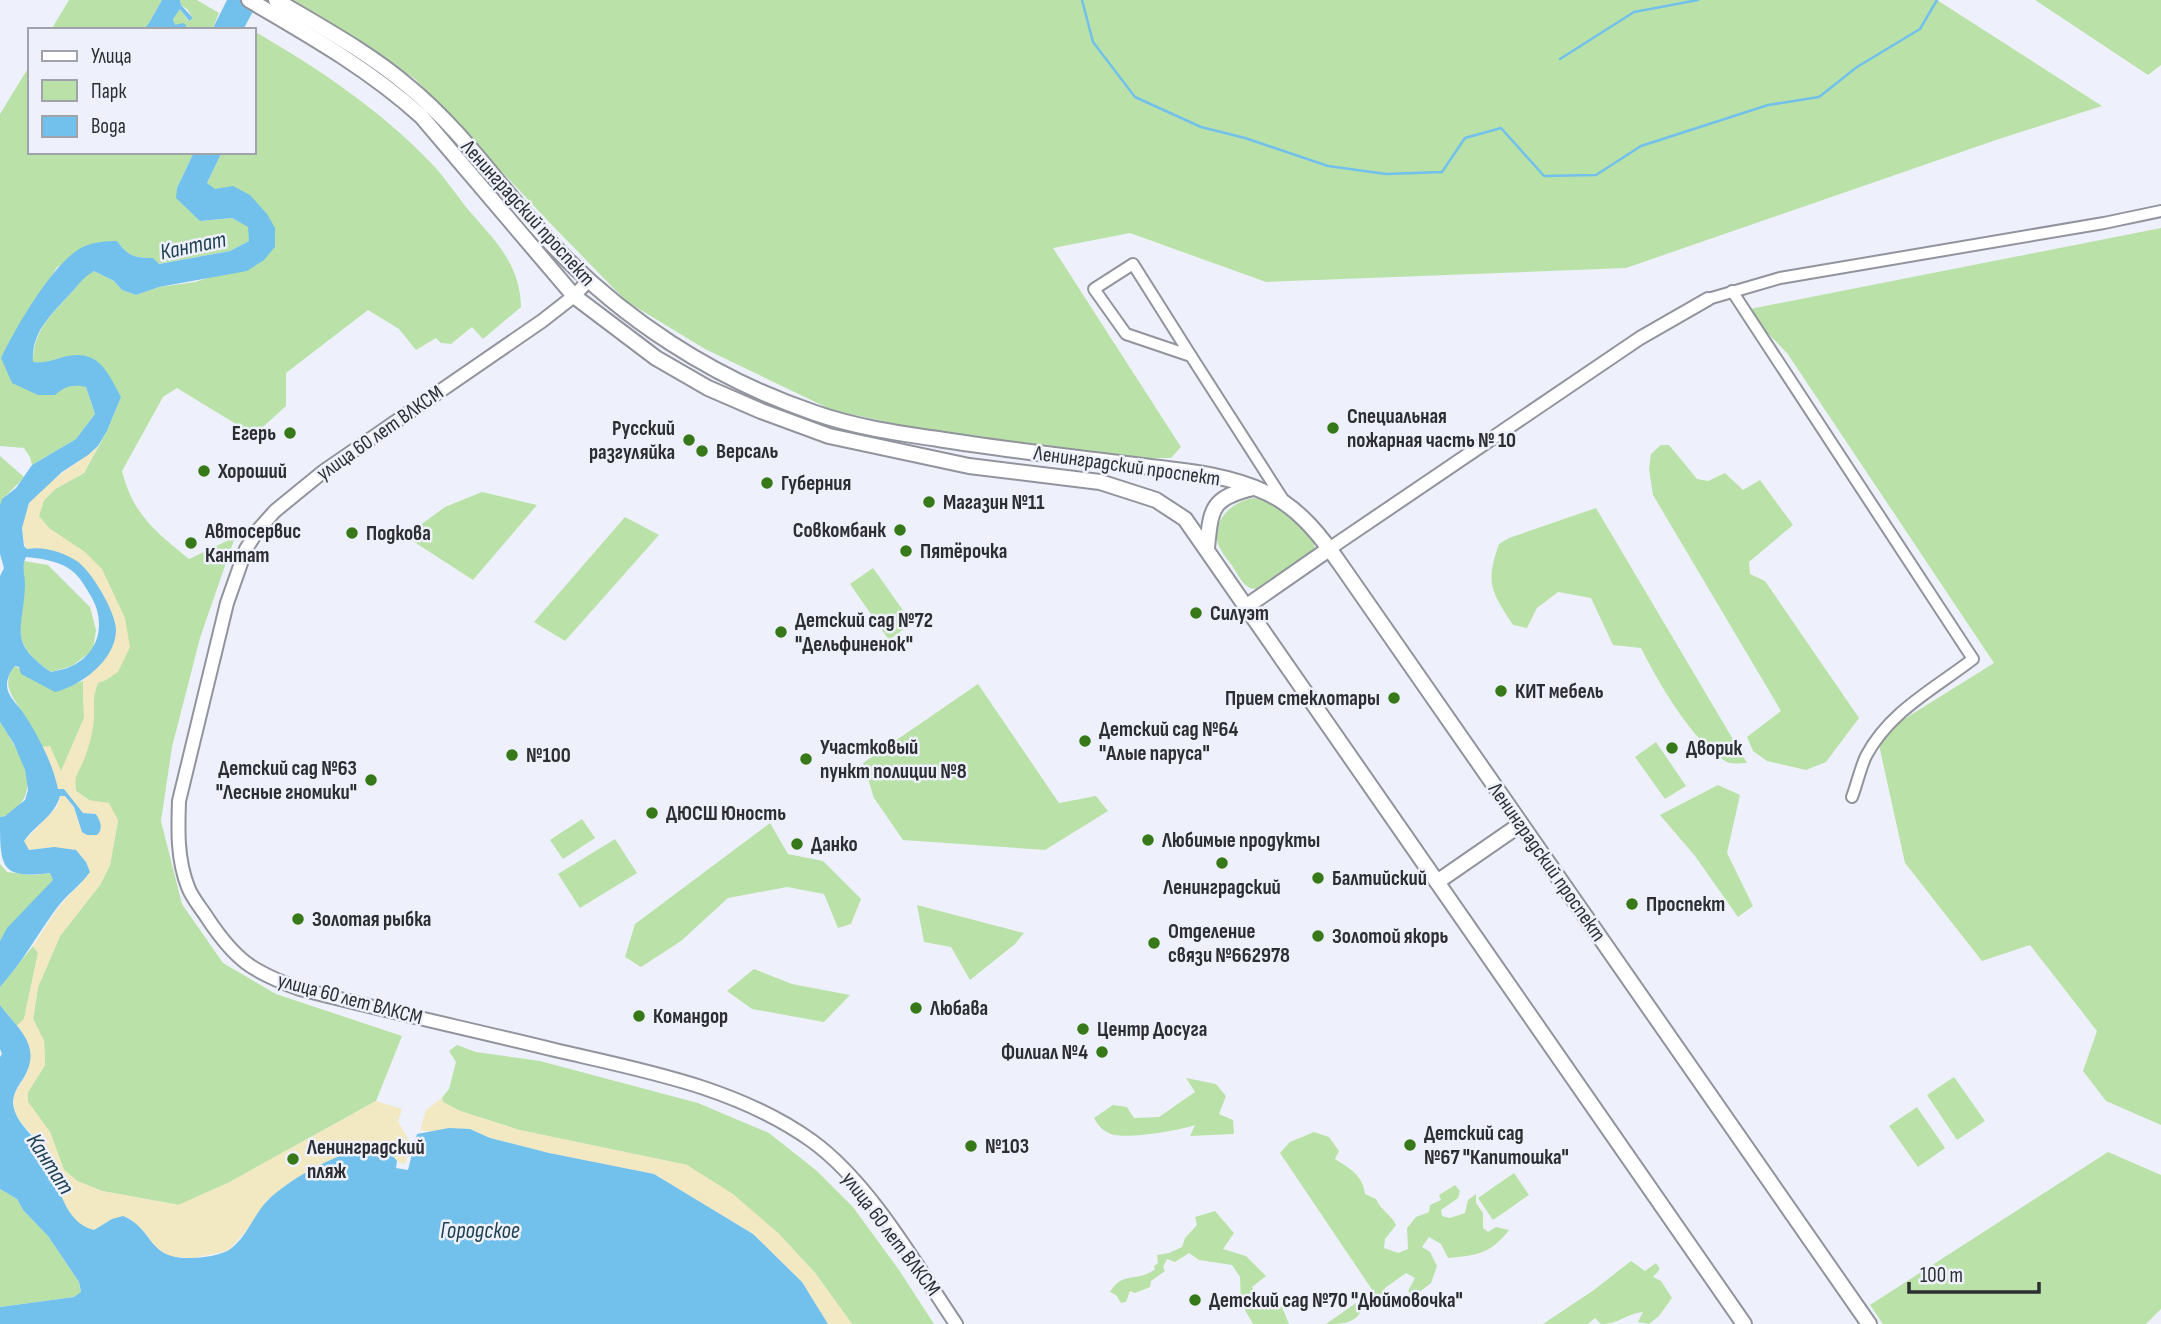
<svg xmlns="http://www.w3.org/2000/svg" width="2161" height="1324" viewBox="0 0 2161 1324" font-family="'Sofia Sans Condensed',sans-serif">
<rect width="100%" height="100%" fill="#eef1fb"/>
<g fill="#bae2a8">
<path d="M69,0H162L149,23L143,30H51Z"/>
<path d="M180,0H197L219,13L212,30H187L186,25L175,26L173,19L180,9L188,21L193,18L187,9L181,5Z"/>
<path d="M294,0H1937L2102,106L1999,139L1626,268L1266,282L1130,233L1053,248L1181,447L1171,458H1121L910,427L832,410L705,349L626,301L548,221L415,79Z"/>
<path d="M2035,0H2161V65L2148,75Z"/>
<path d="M254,31C319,69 381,110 433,165C445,178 455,193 466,207C493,239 520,262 521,307L483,339L472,327L451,344L441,343L436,338L416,350L399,329L368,310L286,373V406L254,435L177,388L163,397L122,471C133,515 156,532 189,559L235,537L200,638L172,747L161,821L182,904L223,963L276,994L402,1036L376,1101L228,1183L179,1205L102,1191L77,1181L64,1170L50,1132L28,1102V1092L45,1065L44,1041L33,1019L38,987L60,936L100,885L110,865L118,820L76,791L74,776L83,761L94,718L93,697L98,682L130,647L49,528L38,517L44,500L55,489L84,473L107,431L121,397L59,358L48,363L33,362C33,331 51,315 70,294C79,285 82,277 94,271L114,281L122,290L136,295L159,287L195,282L218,275L275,247L207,183L222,152H254Z"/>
<path d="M30,65V152H194L177,188L200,221L232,218L249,227V241L230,251L158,264L152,258C134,258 128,256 117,241L57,267L1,358L63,388L77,384L86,387L95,414L76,439L32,465L30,457L24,448L0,446V114Z"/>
<path d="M2161,228V1125L2106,1101L2083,1071L2097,1031L2030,945L1982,961L1905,863L1877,736L1994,663L1787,353L1745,310Z"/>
<path d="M1661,445H1669L1697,479L1708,481L1725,473L1743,490L1760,480L1793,525L1749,562L1750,574L1765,581L1859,718L1826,762L1806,770L1767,761L1753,751L1747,737L1781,711L1653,495L1649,469L1651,454Z"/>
<path d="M0,456L24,477C17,487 4,494 0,505Z"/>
<path d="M482,492L537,505L473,580L405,536L445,507Z"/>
<path d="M1254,498C1274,501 1321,531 1314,553L1267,588C1261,589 1256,590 1250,588C1242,584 1238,575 1233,567C1228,560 1221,552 1218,544C1211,520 1233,501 1254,498Z"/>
<path d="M1596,508L1747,763C1740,763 1731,765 1725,761C1692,741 1658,682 1641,648L1613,645L1591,598L1558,592L1537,608L1527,628L1513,625C1491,590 1485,584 1499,544L1509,538Z"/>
<path d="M625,517L659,535L565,641L534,622Z"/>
<path d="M24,561L48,565L90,607L96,630L93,650L72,666L51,672C12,645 19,631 24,589C25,579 21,570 24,561Z"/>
<path d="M873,568L912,623L889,640L850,584Z"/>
<path d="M14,666L65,689L70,685L83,681L84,718L61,772L50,747H42C36,737 31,726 25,716C14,698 0,686 14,666Z"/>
<path d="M978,684L1059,803L1096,796L1108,811L1045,850L903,840L874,798L863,763Z"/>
<path d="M0,722C13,743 42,784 18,806C13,811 8,816 0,817Z"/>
<path d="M1656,742L1686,786L1665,799L1635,757Z"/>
<path d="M1718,785L1740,795L1727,853L1753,906L1738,917L1695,856L1660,815Z"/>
<path d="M582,819L595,838L563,859L550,840Z"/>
<path d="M770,823L788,854L823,861L861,899L851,924L838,928L824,894L787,887L728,898L681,941L641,967L625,957L635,924Z"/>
<path d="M615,839L637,873L580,908L558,874Z"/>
<path d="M0,864L7,872L32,875L51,873L54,880L0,941Z"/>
<path d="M917,905L1024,933L1015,944L970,980L951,947L924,942Z"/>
<path d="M33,946L38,953L24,1019L17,1026L0,1005V987Z"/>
<path d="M754,969L792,984L850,995L824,1022L752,1009L727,991Z"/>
<path d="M457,1045L476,1052L540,1061L698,1103L769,1133L817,1171L853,1207L899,1270L934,1324H852L815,1273L778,1233L687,1165L519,1130L460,1111L443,1102L442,1098L449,1089L456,1062L449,1051Z"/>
<path d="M1954,1077L1985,1121L1957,1140L1927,1095Z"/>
<path d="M1186,1078L1216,1084L1226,1096L1219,1114L1233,1120L1234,1134L1190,1136L1195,1125C1178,1131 1132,1138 1115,1135C1106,1134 1098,1126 1094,1118L1113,1105L1127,1107L1134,1118L1159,1117L1195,1092Z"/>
<path d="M1917,1107L1945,1148L1918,1167L1889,1126Z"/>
<path d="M1314,1132L1329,1137L1339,1151L1335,1159C1349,1168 1363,1175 1365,1194L1376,1199C1381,1211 1391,1214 1396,1225L1385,1239L1384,1248L1398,1253L1408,1249L1407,1228L1416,1217L1429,1212L1430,1205L1441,1200L1439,1195L1455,1185L1460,1191L1458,1198L1441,1210L1442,1216L1450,1218L1465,1213L1468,1200L1476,1194V1203L1483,1213V1228L1488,1232L1496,1227L1509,1230C1490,1255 1476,1255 1448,1258L1441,1244L1429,1237L1422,1247L1430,1252L1437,1266L1431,1283L1413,1297L1408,1291L1415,1278L1406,1273L1385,1288L1384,1294L1377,1297L1280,1153L1290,1142Z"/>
<path d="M2108,1152L2161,1175V1309L2146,1324H1883L1870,1305Z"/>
<path d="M1514,1173L1529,1195L1493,1220L1478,1198Z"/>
<path d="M0,1189L17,1199L23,1210L48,1236L79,1282L81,1293L74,1297L0,1307Z"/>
<path d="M1215,1211L1234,1233L1223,1249L1246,1256L1266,1276L1252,1287L1256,1295L1282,1307L1289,1324H1253L1241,1303L1240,1277L1232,1265L1199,1260L1189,1253L1175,1262L1167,1259L1163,1267L1165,1271L1151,1281L1150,1287L1135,1293L1130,1291L1126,1302L1121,1303L1116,1295L1110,1292C1123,1270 1138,1283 1155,1269L1154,1266L1158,1263L1157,1255L1169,1253L1182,1247L1185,1238L1197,1225L1195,1217Z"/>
<path d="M1631,1261L1645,1271L1656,1263L1660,1269L1653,1277L1661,1281L1672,1298L1659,1316L1649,1324L1638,1322L1643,1312C1625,1314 1620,1324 1601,1324L1595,1318L1588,1324H1543L1594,1290Z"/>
<path d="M1356,1303L1362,1308C1357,1324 1341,1324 1326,1324Z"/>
</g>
<g fill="#f2e8c2">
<path d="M98,446L84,473L55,489L44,500L39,516L49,528L85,552L102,569L125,618L130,647L118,672L106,680L98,683C93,695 94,703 94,716C94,729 89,747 84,760C78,774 74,774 76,791L88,800L109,803L118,820L110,865L100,885L60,936L38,987L33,1019L44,1041L45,1065L28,1092V1102L50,1132L64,1170L77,1181L102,1191L178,1205L228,1183L376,1101L402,1109L398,1121L410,1143L406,1162L403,1164L397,1161L392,1155H341L289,1183L266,1201L255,1221L228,1251L194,1258L171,1257L152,1245L145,1232L129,1218L112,1219L94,1230C57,1221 57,1167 38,1141C29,1129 17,1123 14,1106C11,1092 22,1085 27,1072C30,1063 23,1033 17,1026L24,1019L38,953L33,946C48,923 60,901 82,883L54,847L29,850L23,842L57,807L60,796H65C72,805 78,812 78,823L97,814L83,813L68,795L58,789L50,763L42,747L50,746L61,771L84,718L83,681L99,664L116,630L79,562L27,549C24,544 24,540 23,534C14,494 75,469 98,446Z"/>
<path d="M442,1098L443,1102L460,1111L519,1130L687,1165L733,1194L778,1233L815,1273L852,1324H828L802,1282L753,1234L654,1174L549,1153L490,1138L470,1129L449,1128L434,1132L420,1130L426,1110Z"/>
</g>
<g fill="#72c1ec" fill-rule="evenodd">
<path d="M162,0H180L181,5L193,18L189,21L180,9L173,19L175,25L183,23L186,25L187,30H143L149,23Z"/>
<path d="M227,0H259L243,30H212Z"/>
<path d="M194,152H222L207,183L215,189L233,186L250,195L267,214L275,228V247L264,260L247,271L159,287L136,295L122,290L114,281L94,271C82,278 79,285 70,294C51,315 31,332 33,362C45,363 49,361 60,358C97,347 106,369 121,397L107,431L98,446L88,455L62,472L29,503L22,528L24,546L27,549C43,546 64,552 78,562C92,572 117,614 116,631C115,661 80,686 55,692L21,674L19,667L15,666C9,672 5,683 8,691C11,700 19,706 24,714C38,735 53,764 58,789H64L83,813L96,814C100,821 104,828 97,835H87L82,832L74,807L65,796H60C54,817 36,824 24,841L29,850L54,847L76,850L86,862L90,872C80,886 66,895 56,909C37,935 22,963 0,987V941L7,928L53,880L50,873C0,879 0,868 0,817L5,816L25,800L28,790L25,770L14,744L0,722V576L4,568L0,554V505L2,499L16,488L32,465L76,439L95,414L86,387C73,384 65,386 55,395H38L12,383L1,358C15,329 55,258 85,246C94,242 107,241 117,241C128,256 134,258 153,258L159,264L230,251L249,241L248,227L232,218L200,221L176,198L177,188ZM26,557C39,558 57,561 68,568C78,574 83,583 89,593C106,619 102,651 72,666C66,669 58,670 51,672C6,641 24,629 25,584C25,574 21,567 26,557Z"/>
<path d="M0,1005C19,1030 43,1046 23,1079C18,1086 13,1094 13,1103C15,1126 39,1137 47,1157C58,1181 63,1223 94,1230L112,1219L123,1216C155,1229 146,1260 192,1258C202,1258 221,1255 229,1250C247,1238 254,1213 269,1199C291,1178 372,1127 397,1161L396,1168L408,1170L417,1134L449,1128L470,1129L490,1138L549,1153L654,1174L753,1234L802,1282L828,1324H0V1307L74,1297L81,1292L79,1282L48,1236L23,1210L17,1199L0,1189V1057L2,1054L0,1049Z"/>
</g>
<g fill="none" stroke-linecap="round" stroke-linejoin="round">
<g stroke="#72c1ec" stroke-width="2.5">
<path d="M1082,0L1093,42L1135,97L1201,127L1245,138L1328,166L1386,174L1442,172L1465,138L1501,128L1544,176L1596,175L1641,146L1768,105L1819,97L1857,67L1920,29L1937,0"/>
<path d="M1560,59L1634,12L1698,0"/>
</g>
<g stroke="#91949d" stroke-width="14">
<g id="minor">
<path d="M1133,264L1191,356L1126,334L1094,289Z"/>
<path d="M1732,291L1973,659C1934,689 1890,711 1866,756C1860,769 1857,784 1852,797"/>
<path d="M1708,299L1780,278L2104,223L2161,211"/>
<path d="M1191,356L1284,501"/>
</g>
</g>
<g stroke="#91949d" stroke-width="16">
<g id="tertiary">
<path d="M588,281L574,296L542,321L324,471L275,511L258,530L246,549L227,603L179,801C178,830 177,859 188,887C192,898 201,908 208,919C236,961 253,972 300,989C386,1011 473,1030 559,1051C646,1071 738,1088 812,1141C870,1183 916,1265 956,1324"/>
<path d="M1329,549L1640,338L1708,299"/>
</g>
</g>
<g stroke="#91949d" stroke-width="18">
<g id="secondary">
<path d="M249,0C309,35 369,69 421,116L574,296L656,358L708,388L761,411L829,436L969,466L1100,482L1156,500L1185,519L1744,1324"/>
<path d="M276,0C321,27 368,52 408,86C462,130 501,189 548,240C620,318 714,379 815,413C855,427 897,433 938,439C1000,449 1063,456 1126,464C1172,470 1224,472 1267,493C1300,508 1323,539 1343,568L1869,1324"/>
<path d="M1207,548C1211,508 1211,498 1253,488"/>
<path d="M1247,606L1329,549"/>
<path d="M1437,882L1521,824"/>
</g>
</g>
<use href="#minor" stroke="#fff" stroke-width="10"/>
<use href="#tertiary" stroke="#fff" stroke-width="12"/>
<use href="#secondary" stroke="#fff" stroke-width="14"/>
</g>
<g fill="#377918" stroke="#eef1fb" stroke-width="2.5">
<circle cx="1333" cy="428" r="7"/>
<circle cx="290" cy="433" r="7"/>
<circle cx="689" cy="440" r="7"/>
<circle cx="702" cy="451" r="7"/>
<circle cx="204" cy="471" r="7"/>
<circle cx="767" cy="483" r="7"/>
<circle cx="929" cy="502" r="7"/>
<circle cx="900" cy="530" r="7"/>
<circle cx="352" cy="533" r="7"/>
<circle cx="191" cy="543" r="7"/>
<circle cx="906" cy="551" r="7"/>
<circle cx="1196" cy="613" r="7"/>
<circle cx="781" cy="632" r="7"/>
<circle cx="1501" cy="691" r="7"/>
<circle cx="1394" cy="698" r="7"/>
<circle cx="1085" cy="741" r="7"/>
<circle cx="1672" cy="748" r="7"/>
<circle cx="512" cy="755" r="7"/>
<circle cx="806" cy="759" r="7"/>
<circle cx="371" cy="780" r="7"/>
<circle cx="652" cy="813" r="7"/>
<circle cx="1148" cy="840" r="7"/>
<circle cx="797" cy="844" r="7"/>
<circle cx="1222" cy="863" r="7"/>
<circle cx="1318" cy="878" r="7"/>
<circle cx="1632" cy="904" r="7"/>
<circle cx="298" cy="919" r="7"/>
<circle cx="1318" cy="936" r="7"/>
<circle cx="1154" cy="943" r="7"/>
<circle cx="916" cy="1008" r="7"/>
<circle cx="639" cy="1016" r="7"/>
<circle cx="1083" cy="1029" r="7"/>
<circle cx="1102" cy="1052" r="7"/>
<circle cx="1410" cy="1145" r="7"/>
<circle cx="971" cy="1146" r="7"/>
<circle cx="293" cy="1159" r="7"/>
<circle cx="1195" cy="1300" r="7"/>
</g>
<g text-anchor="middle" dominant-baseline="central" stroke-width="5" stroke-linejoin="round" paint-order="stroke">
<g font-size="21" fill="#2c2e31" stroke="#eef1fb">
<text transform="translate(528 213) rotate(48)">Ленинградский проспект</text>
<text transform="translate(380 433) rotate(-35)">улица 60 лет ВЛКСМ</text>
<text transform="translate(1127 466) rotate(8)">Ленинградский проспект</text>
<text transform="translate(1547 862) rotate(55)">Ленинградский проспект</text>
<text transform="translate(350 999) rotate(15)">улица 60 лет ВЛКСМ</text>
<text transform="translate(891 1234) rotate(53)">улица 60 лет ВЛКСМ</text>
</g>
<g font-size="21" font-weight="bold" fill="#2c2e31" stroke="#eef1fb" text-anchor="start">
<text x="1347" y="416">Специальная<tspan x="1347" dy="24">пожарная часть № 10</tspan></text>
<text x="675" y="428" text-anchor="end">Русский<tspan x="675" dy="24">разгуляйка</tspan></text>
<text x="276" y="433" text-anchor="end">Егерь</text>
<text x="716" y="451">Версаль</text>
<text x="218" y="471">Хороший</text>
<text x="781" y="483">Губерния</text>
<text x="943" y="502">Магазин №11</text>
<text x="886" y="530" text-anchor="end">Совкомбанк</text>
<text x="205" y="531">Автосервис<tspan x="205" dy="24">Кантат</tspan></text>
<text x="366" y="533">Подкова</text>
<text x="920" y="551">Пятёрочка</text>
<text x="1210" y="613">Силуэт</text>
<text x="795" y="620">Детский сад №72<tspan x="795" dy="24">"Дельфиненок"</tspan></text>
<text x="1515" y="691">КИТ мебель</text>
<text x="1380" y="698" text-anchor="end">Прием стеклотары</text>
<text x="1099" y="729">Детский сад №64<tspan x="1099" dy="24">"Алые паруса"</tspan></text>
<text x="820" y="747">Участковый<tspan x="820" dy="24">пункт полиции №8</tspan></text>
<text x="1686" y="748">Дворик</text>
<text x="526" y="755">№100</text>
<text x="357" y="768" text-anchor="end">Детский сад №63<tspan x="357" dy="24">"Лесные гномики"</tspan></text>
<text x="666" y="813">ДЮСШ Юность</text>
<text x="1162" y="840">Любимые продукты</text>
<text x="811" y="844">Данко</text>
<text x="1332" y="878">Балтийский</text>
<text x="1222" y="887" text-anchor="middle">Ленинградский</text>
<text x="1646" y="904">Проспект</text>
<text x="312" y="919">Золотая рыбка</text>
<text x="1168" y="931">Отделение<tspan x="1168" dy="24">связи №662978</tspan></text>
<text x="1332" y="936">Золотой якорь</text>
<text x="930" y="1008">Любава</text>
<text x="653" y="1016">Командор</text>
<text x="1097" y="1029">Центр Досуга</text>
<text x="1088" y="1052" text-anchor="end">Филиал №4</text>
<text x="1424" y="1133">Детский сад<tspan x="1424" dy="24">№67 "Капитошка"</tspan></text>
<text x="985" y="1146">№103</text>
<text x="307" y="1147">Ленинградский<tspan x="307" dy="24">пляж</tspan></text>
<text x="1209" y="1300">Детский сад №70 "Дюймовочка"</text>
</g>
<g font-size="23" font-style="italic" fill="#1d4053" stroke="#eef1fb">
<text transform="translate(193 246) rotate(-12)">Кантат</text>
<text transform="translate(50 1164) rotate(57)">Кантат</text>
<text x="480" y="1231">Городское</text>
</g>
</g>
<rect x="28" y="28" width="228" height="126" fill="#eef1fb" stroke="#a0a3aa" stroke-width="2"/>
<rect x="42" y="51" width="35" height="10" fill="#ffffff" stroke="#a0a3aa" stroke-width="2"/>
<text x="91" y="63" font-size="21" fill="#2c2e31">Улица</text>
<rect x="42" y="80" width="35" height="21" fill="#bae2a8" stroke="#a0a3aa" stroke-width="2"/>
<text x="91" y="98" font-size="21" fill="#2c2e31">Парк</text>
<rect x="42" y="116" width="35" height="21" fill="#72c1ec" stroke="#a0a3aa" stroke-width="2"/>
<text x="91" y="133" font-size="21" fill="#2c2e31">Вода</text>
<path d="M1909 1282v10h130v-10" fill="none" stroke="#2c2e31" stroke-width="3.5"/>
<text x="1920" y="1282" font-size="21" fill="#2c2e31" stroke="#eef1fb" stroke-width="5" paint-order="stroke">100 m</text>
</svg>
